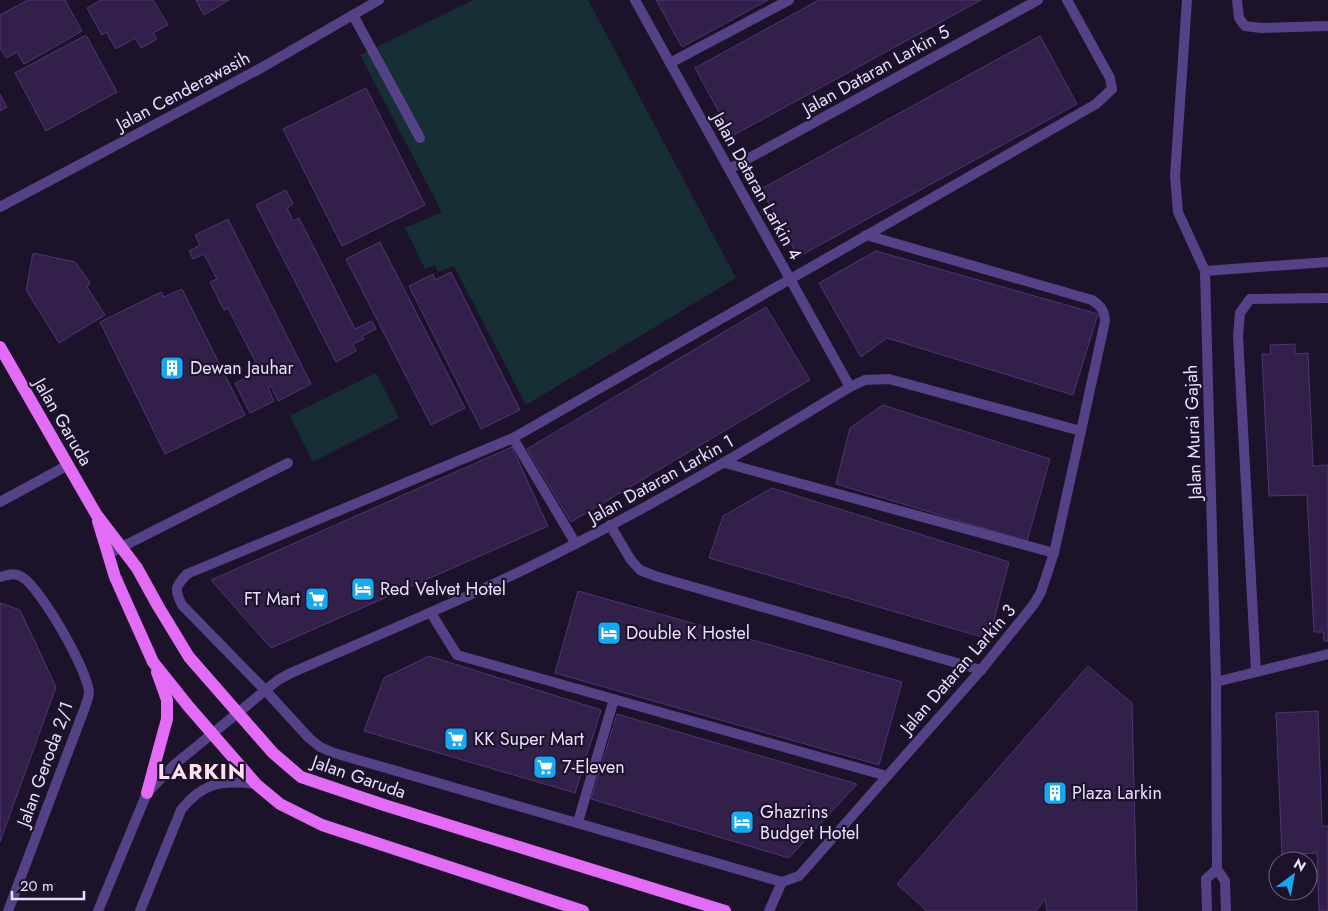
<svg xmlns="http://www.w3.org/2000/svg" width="1328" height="911" viewBox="0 0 1328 911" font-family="Jost,sans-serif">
<rect width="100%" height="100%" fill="#1c132a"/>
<g fill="#162e34">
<path d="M473,0H588L736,278L526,405L454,266L438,272L435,265L425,269L405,228L442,212L360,55Z"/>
<path d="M376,373L399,418L313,462L290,416Z"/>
</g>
<g fill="#32204a" stroke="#4f3474">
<path d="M28,0H65L82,31L24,64L17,52L6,58L0,48V15Z"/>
<path d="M101,0H153L168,25L153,33L157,39L141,48L135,38L116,49L106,32L102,35L87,8Z"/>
<path d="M196,0H229L204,15Z"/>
<path d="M656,0H768L682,47Z"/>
<path d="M819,0H981L732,136L695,68Z"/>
<path d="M86,35L117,92L46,131L15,73Z"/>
<path d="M1040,36L1077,104L798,257L761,189Z"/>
<path d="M366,88L425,205L342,246L283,129Z"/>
<path d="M0,94L7,107L0,111Z"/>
<path d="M286,190L293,204L287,208L293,221L299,218L355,329L372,321L376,329L362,336L364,339L353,344L356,351L336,362L256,205Z"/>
<path d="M228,219L311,384L278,401L271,386L268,388L274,401L250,413L235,383L260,371L228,308L224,310L210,282L217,279L204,254L193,259L189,251L200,245L195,235Z"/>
<path d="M380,242L465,408L431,425L346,259Z"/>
<path d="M876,251L1098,314L1073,395L887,338L861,357L819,283Z"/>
<path d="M33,253L75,262L90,283L87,287L105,315L59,343L26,290Z"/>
<path d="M451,272L520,410L481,429L409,286L433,274L435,280Z"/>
<path d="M182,289L245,415L165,454L100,322L161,292L164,297Z"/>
<path d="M766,307L810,380L571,522L527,449Z"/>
<path d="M1295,344V354L1308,353L1313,466L1328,465V641H1324L1323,632H1314L1307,495L1269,496L1262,354H1271L1270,345Z"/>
<path d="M883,405L1050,459L1027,541L836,484L850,428Z"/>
<path d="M512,447L548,526L271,648L211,580Z"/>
<path d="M772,488L1009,562L989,639L709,558L723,516Z"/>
<path d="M578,591L902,682L879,765L555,673Z"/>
<path d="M0,603L20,610L56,687L0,842Z"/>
<path d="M429,656L601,710L575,793L364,731L384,678Z"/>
<path d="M1088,666L1132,703L1137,911H1047L1045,899L1036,911H927L897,884Z"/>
<path d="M1318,711L1322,826H1328V911H1319L1317,853L1282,855L1276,713Z"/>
<path d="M617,714L857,784L789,858L591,799Z"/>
</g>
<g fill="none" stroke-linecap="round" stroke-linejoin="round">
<g stroke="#544186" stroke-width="10">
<path d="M1237,0L1239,18L1245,26L1261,28L1328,26"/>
<path d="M353,15L420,138"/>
<path d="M670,63L789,0"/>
<path d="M866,235L1092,300C1101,306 1104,310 1105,321L1081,431"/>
<path d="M513,438L576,544"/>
<path d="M725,463L1054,553"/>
<path d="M108,554L288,463"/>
<path d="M187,574L513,438L1096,104L1112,89L1110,78L1067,0"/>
<path d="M431,613L457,655L887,776"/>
<path d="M1256,672L1238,336L1240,313L1250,299L1328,298"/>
<path d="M1216,682L1328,654"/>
<path d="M578,822L614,699"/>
</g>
<g stroke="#544186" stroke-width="10">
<path d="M635,0L850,387"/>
<path d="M1187,0L1175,176L1178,212L1205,271L1216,682L1217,869L1225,881L1226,911"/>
<path d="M729,169L1038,0"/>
<path d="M1205,271L1328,262"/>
<path d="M0,502L68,465"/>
<path d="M610,525L631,560L640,570L655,576L981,670"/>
<path d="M187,574C175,587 174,589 182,605L265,690L309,738L320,747L334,753L782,882"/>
<path d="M0,577C8,575 14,572 22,577C40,587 89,672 89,693C88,702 82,714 79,723L8,911"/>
<path d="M98,911L147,793L175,764L278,680L291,673C387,631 485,591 577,543C671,495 761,441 850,387L865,380L889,379L1081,431L1054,553L1041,592L1034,604L981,670L799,876L782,882"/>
<path d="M140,911L181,810C203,782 222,780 256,784"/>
<path d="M769,911L782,882"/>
<path d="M1207,911L1206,879L1217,869"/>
</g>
<path stroke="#544186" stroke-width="10" d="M0,207L261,68L379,0"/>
<g stroke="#e26cf6" stroke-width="12">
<path d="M0,347L96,514L137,568L158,606L189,657L273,753L301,777L384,805L725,911"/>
<path d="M98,521L115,577L153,662L189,707L256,784L280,804L322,825L583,911"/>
<path d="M147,793L167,719V700L157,672"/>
</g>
</g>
<defs>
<g id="building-square" transform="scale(1.25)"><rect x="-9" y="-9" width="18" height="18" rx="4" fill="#17a8f0" stroke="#1c132a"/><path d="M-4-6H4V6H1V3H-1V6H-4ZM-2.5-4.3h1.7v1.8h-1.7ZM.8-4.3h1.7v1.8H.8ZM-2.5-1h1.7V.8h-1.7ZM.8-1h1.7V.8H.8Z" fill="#fff"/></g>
<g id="hotel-square" transform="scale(1.25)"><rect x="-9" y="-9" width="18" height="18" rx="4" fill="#17a8f0" stroke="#1c132a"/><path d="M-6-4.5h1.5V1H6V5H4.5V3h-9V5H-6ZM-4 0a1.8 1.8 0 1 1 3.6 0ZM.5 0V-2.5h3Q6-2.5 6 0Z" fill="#fff"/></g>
<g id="supermarket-square" transform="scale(1.25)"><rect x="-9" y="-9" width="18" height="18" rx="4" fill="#17a8f0" stroke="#1c132a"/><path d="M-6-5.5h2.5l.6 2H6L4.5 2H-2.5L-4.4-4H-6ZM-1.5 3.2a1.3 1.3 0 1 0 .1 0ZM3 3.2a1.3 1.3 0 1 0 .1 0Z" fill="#fff"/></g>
</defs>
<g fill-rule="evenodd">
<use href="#building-square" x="172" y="368"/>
<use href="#hotel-square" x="363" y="589"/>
<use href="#supermarket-square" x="317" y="599"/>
<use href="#hotel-square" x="609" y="633"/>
<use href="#supermarket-square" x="456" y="739"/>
<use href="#supermarket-square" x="545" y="767"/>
<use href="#building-square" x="1055" y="793"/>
<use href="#hotel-square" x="742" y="822"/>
</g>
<g text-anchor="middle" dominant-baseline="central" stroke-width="4.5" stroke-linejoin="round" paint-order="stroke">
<g font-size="18" fill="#e9defd" stroke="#1c132a">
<text transform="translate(876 70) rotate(-29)">Jalan Dataran Larkin 5</text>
<text transform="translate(183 91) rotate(-28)">Jalan Cenderawasih</text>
<text transform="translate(757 186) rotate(61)">Jalan Dataran Larkin 4</text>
<text transform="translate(63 422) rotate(60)">Jalan Garuda</text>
<text transform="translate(1193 432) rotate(-92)">Jalan Murai Gajah</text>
<text transform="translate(661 479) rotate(-29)">Jalan Dataran Larkin 1</text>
<text transform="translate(958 669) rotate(-49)">Jalan Dataran Larkin 3</text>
<text transform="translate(45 764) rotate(-70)">Jalan Geroda 2/1</text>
<text transform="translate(359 777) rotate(19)">Jalan Garuda</text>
</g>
<g font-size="18" fill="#e9defd" stroke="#1c132a" text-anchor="start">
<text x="190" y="368">Dewan Jauhar</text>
<text x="380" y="589">Red Velvet Hotel</text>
<text x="300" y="599" text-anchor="end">FT Mart</text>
<text x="626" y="633">Double K Hostel</text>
<text x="474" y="739">KK Super Mart</text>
<text x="562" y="767">7-Eleven</text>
<text x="1072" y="793">Plaza Larkin</text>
<text x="760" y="812">Ghazrins<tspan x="760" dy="21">Budget Hotel</tspan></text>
</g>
<g font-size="22" font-weight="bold" letter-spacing="1" fill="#fde0ec" stroke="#1c132a">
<text x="202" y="771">LARKIN</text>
</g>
</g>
<g transform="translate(1293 876) rotate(32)"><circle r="24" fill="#1c132a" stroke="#6e647e"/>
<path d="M0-4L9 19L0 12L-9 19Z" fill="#17a8f0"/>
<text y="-8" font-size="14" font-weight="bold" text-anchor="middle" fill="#e9defd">N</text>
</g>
<path d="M12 891v8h72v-8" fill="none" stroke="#e9defd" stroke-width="2.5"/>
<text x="20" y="891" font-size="15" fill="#e9defd" stroke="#1c132a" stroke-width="4" paint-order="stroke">20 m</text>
</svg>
